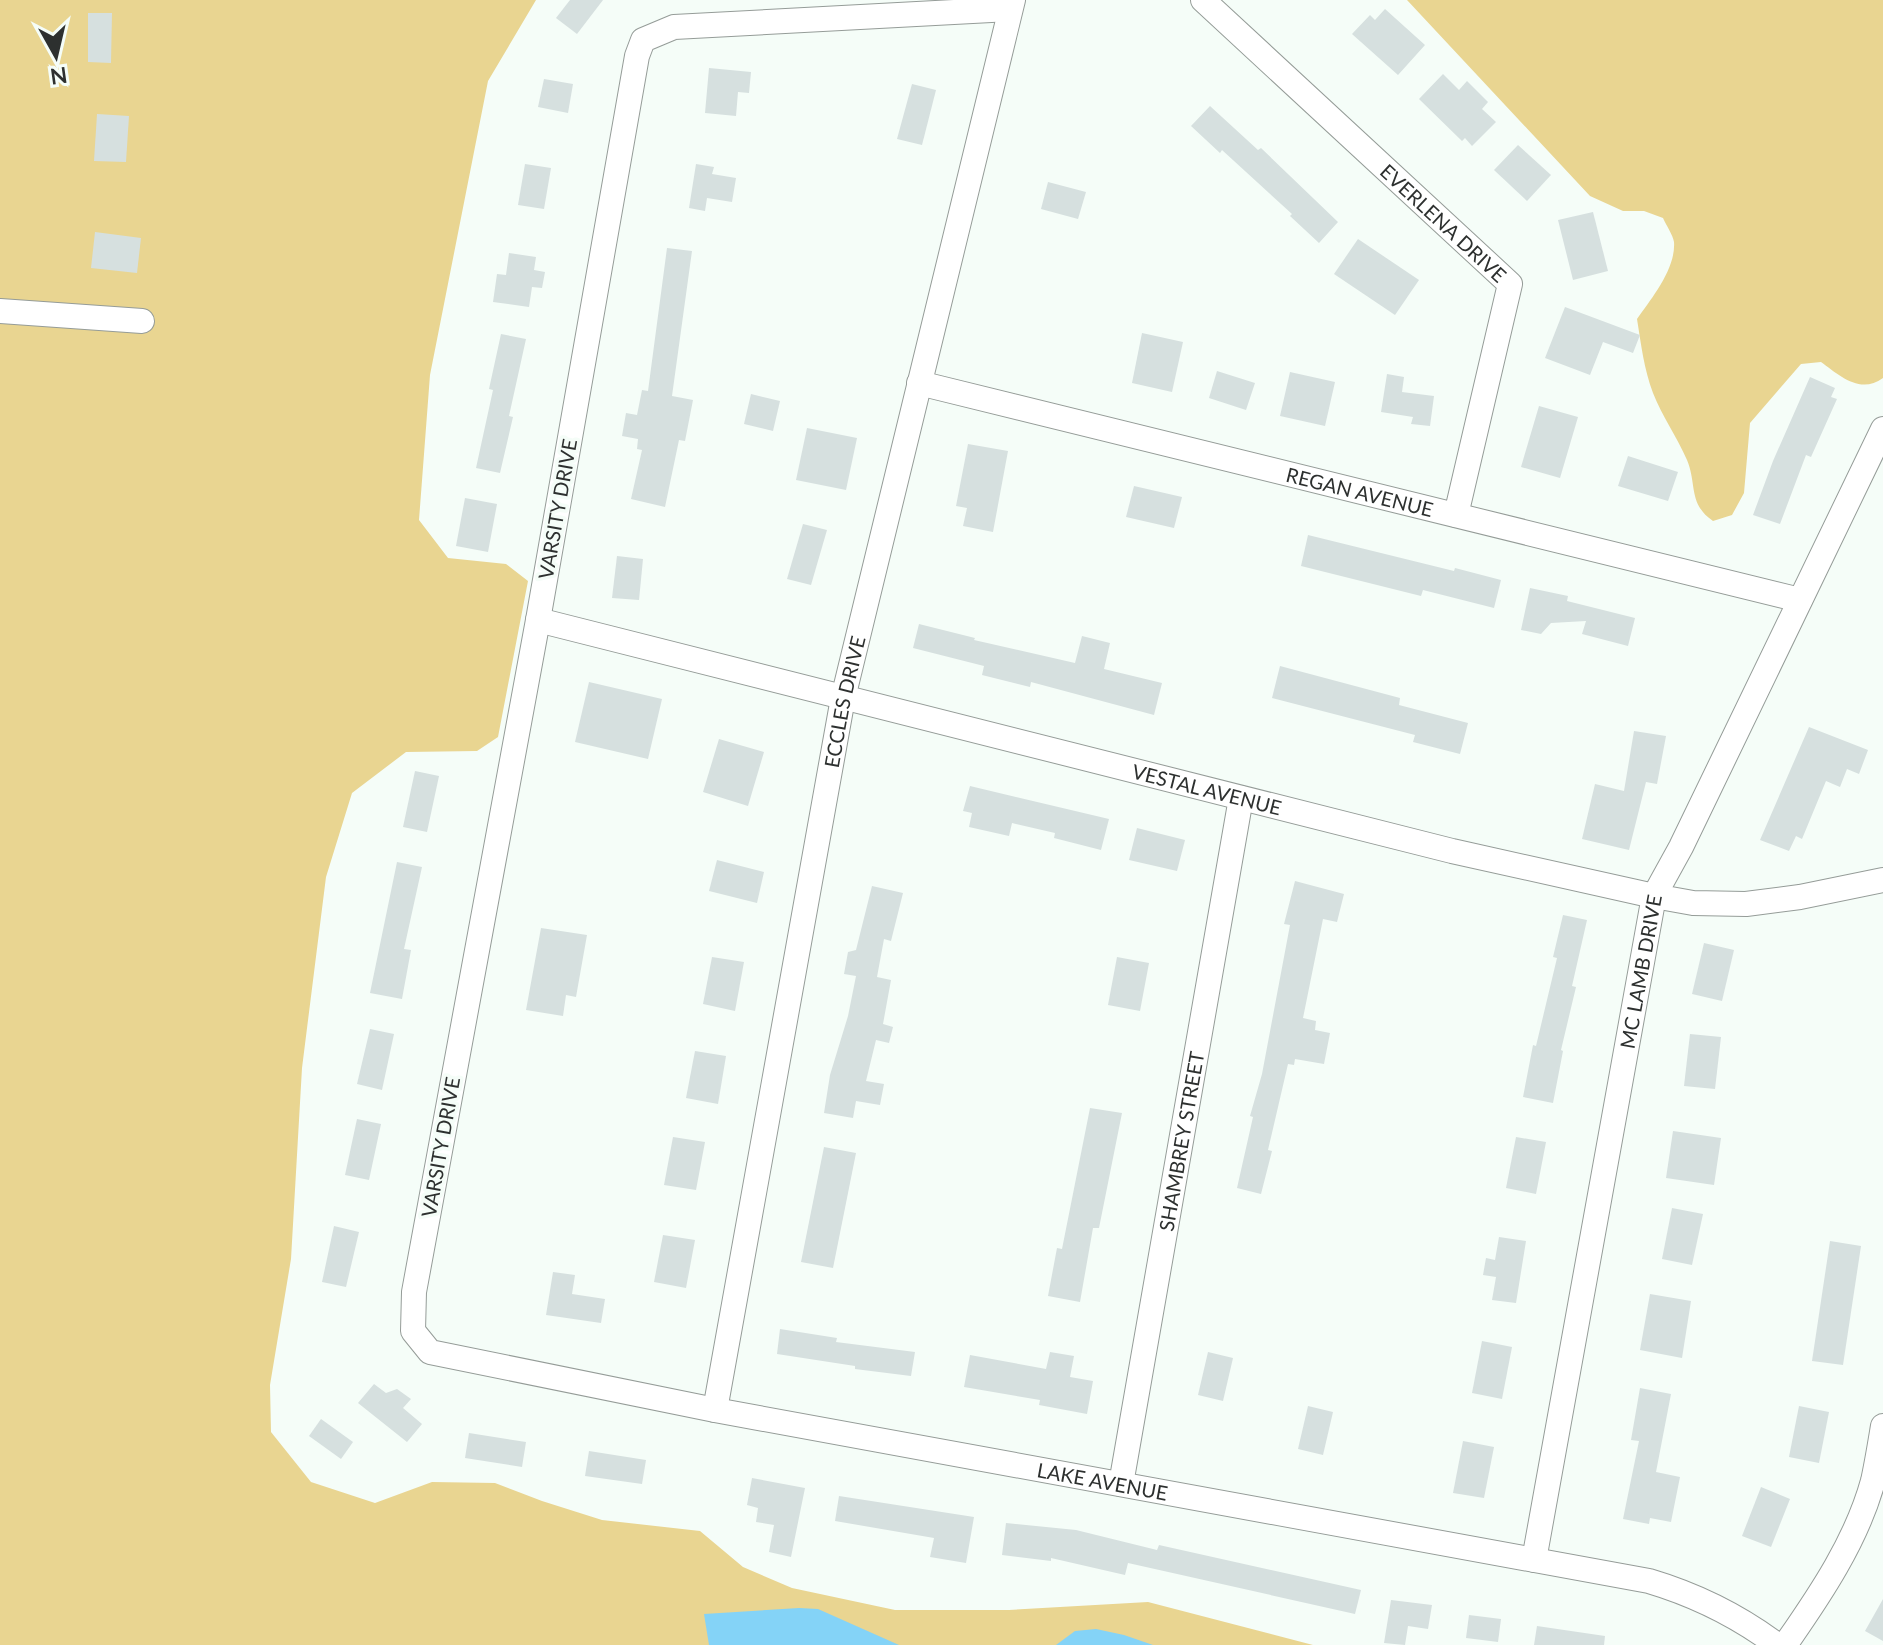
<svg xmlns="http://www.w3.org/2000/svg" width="1883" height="1645" viewBox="0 0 1883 1645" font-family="Lato,sans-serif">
<rect width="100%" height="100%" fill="#f5fdf8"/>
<g fill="#e9d591">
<path d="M0,0H536L488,81L430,375L419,520L448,558L506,564L528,581L498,737L477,751L406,752L352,793L326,877L302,1068L291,1259L270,1385L271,1432L311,1482L375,1503L432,1482L495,1483L542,1501L602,1520L700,1531L743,1567L792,1588L895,1610H1009L1148,1602L1313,1645H0Z"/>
<path d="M1407,0H1883V378C1860,395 1839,375 1821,362L1801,364L1750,423L1744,493L1732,515L1713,521C1688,504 1697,484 1687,460C1677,437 1662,416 1653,393C1644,369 1641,344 1637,319C1651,299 1676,269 1674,242C1673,235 1666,225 1663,218L1644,211H1623L1590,196Z"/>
</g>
<g fill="#84d3f7">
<path d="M799,1608L818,1609L899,1645H709L704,1614Z"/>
<path d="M1096,1629L1124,1635L1153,1645H1056L1075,1631Z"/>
</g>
<g fill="#d6e0df">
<path d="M570,0H603L577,34L556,18Z"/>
<path d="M1385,9L1425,45L1398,75L1352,34L1370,15L1375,20Z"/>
<path d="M88,13H112L111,63L88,62Z"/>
<path d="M709,68L751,72L749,93L738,92L736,116L705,113Z"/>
<path d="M1443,74L1459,90L1467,81L1488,102L1482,109L1496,122L1472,146L1465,138L1462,141L1419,99Z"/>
<path d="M544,79L573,84L568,113L538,107Z"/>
<path d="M912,84L936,90L922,145L897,139Z"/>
<path d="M1210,106L1258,150L1261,148L1338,222L1319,243L1290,216L1292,214L1222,150L1220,153L1191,126Z"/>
<path d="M97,114L129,116L126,162L94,161Z"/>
<path d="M1518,145L1551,175L1527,201L1494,170Z"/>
<path d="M525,164L551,168L544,209L518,205Z"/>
<path d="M696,164L714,167L712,174L736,178L732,202L707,198L705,211L689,208Z"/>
<path d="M1048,182L1086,192L1078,219L1041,209Z"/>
<path d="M1593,212L1608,271L1573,280L1558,220Z"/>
<path d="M95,232L141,238L137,273L91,268Z"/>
<path d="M1358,239L1419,280L1395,315L1334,274Z"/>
<path d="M667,248L692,251L672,396L693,400L685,441L679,440L665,507L631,499L642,450L637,449L638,439L622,436L626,413L637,415L642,390L648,391Z"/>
<path d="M509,253L536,257L534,270L545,272L542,288L532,287L529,307L493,302L497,274L506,275Z"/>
<path d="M1565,307L1640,335L1633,353L1603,342L1590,375L1545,358Z"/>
<path d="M1142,333L1183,342L1172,392L1132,383Z"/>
<path d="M501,334L526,339L509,416L513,417L500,473L476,468L493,390L489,389Z"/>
<path d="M1217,371L1255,383L1246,410L1209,398Z"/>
<path d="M1290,372L1335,382L1325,426L1280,416Z"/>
<path d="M1387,374L1404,377L1402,392L1434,396L1430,426L1411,424L1413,417L1381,412Z"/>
<path d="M1810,377L1835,388L1831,397L1837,399L1811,457L1806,455L1780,524L1753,515L1773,461Z"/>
<path d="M751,394L780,401L773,431L744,424Z"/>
<path d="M1539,406L1578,417L1560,478L1521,467Z"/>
<path d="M807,428L857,438L846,490L796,480Z"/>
<path d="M968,444L1008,451L993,532L963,526L967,508L956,506Z"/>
<path d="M1628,456L1678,472L1668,501L1618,486Z"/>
<path d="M1134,486L1182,497L1174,528L1126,517Z"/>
<path d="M465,498L497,504L488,552L456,546Z"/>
<path d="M803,524L827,530L811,585L787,579Z"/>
<path d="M1308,535L1454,571L1455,568L1501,580L1494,608L1423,590L1421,596L1301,566Z"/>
<path d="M617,556L643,559L639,600L612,598Z"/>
<path d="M1530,588L1568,596L1567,601L1635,618L1628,646L1582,634L1586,621L1551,623L1541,634L1521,630Z"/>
<path d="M919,624L975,638L974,640L1075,663L1082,636L1110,643L1104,669L1162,683L1154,715L1031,682L1030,687L982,675L984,666L913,648Z"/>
<path d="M1280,666L1400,698L1399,705L1468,723L1460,754L1413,742L1415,735L1272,698Z"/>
<path d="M589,682L662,699L648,759L575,742Z"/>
<path d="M1809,727L1868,750L1859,774L1847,769L1840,787L1826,781L1802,839L1796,836L1789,851L1760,840Z"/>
<path d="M1634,731L1666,736L1657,784L1646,782L1629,850L1582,839L1595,784L1624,791Z"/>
<path d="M719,739L764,752L748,806L703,792Z"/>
<path d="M415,771L439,776L427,832L403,827Z"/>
<path d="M970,786L1109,819L1101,850L1054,838L1055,833L1012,823L1009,836L969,827L972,813L963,811Z"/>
<path d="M1137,828L1185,840L1177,871L1129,860Z"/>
<path d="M717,860L764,872L757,903L709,891Z"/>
<path d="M397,862L422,867L404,949L411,950L402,999L370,993Z"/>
<path d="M1295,881L1344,894L1337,922L1323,919L1303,1018L1316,1021L1315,1030L1330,1033L1324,1064L1295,1059L1294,1065L1288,1064L1268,1150L1272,1151L1261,1194L1237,1188L1253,1117L1250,1116L1262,1074L1290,925L1284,924Z"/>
<path d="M872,886L903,893L891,941L884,939L877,977L891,980L883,1024L893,1027L889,1043L876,1040L866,1081L884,1084L880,1105L856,1101L853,1118L824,1113L830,1075L848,1016L856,976L844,974L848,952L856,950Z"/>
<path d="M1563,915L1587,920L1572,986L1576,987L1561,1050L1563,1051L1553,1103L1523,1097L1533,1045L1536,1046L1557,958L1553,957Z"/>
<path d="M541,928L587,935L576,997L566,995L563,1016L526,1010Z"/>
<path d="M1704,943L1734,950L1722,1001L1692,994Z"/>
<path d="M712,957L744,962L735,1011L703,1004Z"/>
<path d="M1117,957L1149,963L1140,1011L1108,1005Z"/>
<path d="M370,1029L394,1034L382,1090L357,1084Z"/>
<path d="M1690,1034L1721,1037L1715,1089L1684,1086Z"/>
<path d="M695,1051L726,1056L718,1104L686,1098Z"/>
<path d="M1090,1108L1122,1113L1099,1228H1093L1080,1302L1048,1296L1057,1248L1062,1249Z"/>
<path d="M357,1119L381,1124L369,1180L345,1175Z"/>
<path d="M1673,1131L1721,1138L1714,1185L1666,1178Z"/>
<path d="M673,1137L705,1142L696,1190L664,1185Z"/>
<path d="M1516,1137L1546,1142L1536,1194L1506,1188Z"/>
<path d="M824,1147L856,1153L833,1268L801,1262Z"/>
<path d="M1672,1208L1703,1214L1692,1265L1662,1259Z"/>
<path d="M334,1226L359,1232L346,1287L322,1282Z"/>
<path d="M663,1235L695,1240L686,1288L654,1282Z"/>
<path d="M1499,1237L1526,1241L1516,1303L1492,1300L1496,1277L1483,1275L1486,1258L1495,1260Z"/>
<path d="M1830,1241L1861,1246L1843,1365L1812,1361Z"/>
<path d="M553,1272L575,1275L572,1294L605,1299L601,1323L546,1315Z"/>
<path d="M1650,1294L1691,1301L1682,1358L1640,1350Z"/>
<path d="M780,1329L837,1338L836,1342L915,1352L911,1376L855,1369V1366L777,1354Z"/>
<path d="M1482,1341L1512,1347L1502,1399L1472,1393Z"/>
<path d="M1050,1352L1074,1356L1070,1377L1093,1381L1087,1414L1039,1405L1040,1400L964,1387L970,1355L1046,1369Z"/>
<path d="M1208,1352L1233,1358L1223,1401L1198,1395Z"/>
<path d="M374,1384L386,1393L397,1389L411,1399L403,1408L422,1424L407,1442L358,1403Z"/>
<path d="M1640,1388L1671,1394L1656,1472L1680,1477L1671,1522L1650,1518L1649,1524L1623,1519L1639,1441L1631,1440Z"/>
<path d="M1308,1406L1333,1412L1323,1455L1298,1449Z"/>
<path d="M1799,1406L1829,1412L1819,1463L1789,1457Z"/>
<path d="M321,1419L353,1442L341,1459L309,1436Z"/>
<path d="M469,1433L526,1442L522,1467L465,1458Z"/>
<path d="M1463,1441L1494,1447L1484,1498L1453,1493Z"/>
<path d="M589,1451L646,1460L642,1484L585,1476Z"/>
<path d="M752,1478L805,1488L791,1557L769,1552L774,1525L756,1522L758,1508L747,1505Z"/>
<path d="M1761,1487L1790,1499L1771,1547L1742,1536Z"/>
<path d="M839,1496L974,1517L966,1563L930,1557L934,1538L835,1521Z"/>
<path d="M1006,1523L1076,1530L1157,1550L1159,1545L1361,1590L1355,1614L1128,1563L1125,1575L1051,1558V1561L1002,1555Z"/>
<path d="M1883,1599V1641L1865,1631Z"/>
<path d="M1391,1600L1432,1605L1428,1629L1408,1626L1405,1645L1384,1643Z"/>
<path d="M1469,1615L1501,1619L1498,1642L1466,1638Z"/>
<path d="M1537,1626L1605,1636L1604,1645H1534Z"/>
</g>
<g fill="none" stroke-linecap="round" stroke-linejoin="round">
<g stroke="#959c98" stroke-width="26">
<g id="minor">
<path id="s1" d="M1203,0L1510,284L1456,515"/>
<path id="s2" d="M1010,9L674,27L643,40L637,56L538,620L414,1292L413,1331L430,1352L715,1410L1649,1581C1696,1595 1737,1615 1777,1645"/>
<path d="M0,311L142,321"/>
<path id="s3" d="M919,383L1800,600"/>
<path id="s4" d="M538,620L1452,851L1654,896L1693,903L1746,904L1800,897L1883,880"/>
<path id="s5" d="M715,1410L843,698L1013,0"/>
<path id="s6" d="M1121,1484L1241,798"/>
<path id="s7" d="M1534,1560L1654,896L1681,847L1883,429"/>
<path d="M1785,1645C1820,1595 1857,1540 1873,1481C1877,1463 1880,1444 1883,1426"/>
</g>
</g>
<use href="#minor" stroke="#fff" stroke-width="24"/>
</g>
<g text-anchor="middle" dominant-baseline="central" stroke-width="7" stroke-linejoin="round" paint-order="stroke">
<g font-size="20" fill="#2d302f" stroke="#f5fdf8">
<text stroke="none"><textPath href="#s1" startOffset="328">EVERLENA DRIVE</textPath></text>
<text stroke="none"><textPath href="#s3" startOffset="454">REGAN AVENUE</textPath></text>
<text transform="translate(557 509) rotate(-80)">VARSITY DRIVE</text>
<text stroke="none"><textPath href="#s5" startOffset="720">ECCLES DRIVE</textPath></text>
<text stroke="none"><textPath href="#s4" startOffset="690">VESTAL AVENUE</textPath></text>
<text stroke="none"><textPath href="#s7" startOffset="598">MC LAMB DRIVE</textPath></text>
<text stroke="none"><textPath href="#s6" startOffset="348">SHAMBREY STREET</textPath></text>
<text transform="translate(440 1147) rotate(-80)">VARSITY DRIVE</text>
<text stroke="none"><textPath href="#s2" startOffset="2394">LAKE AVENUE</textPath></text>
</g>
</g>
<g transform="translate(56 56) rotate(172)" stroke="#f5fdf8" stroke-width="6" paint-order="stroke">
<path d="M0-6L14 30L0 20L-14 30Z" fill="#2d302f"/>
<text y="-12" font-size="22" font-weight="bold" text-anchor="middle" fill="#2d302f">N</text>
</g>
</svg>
